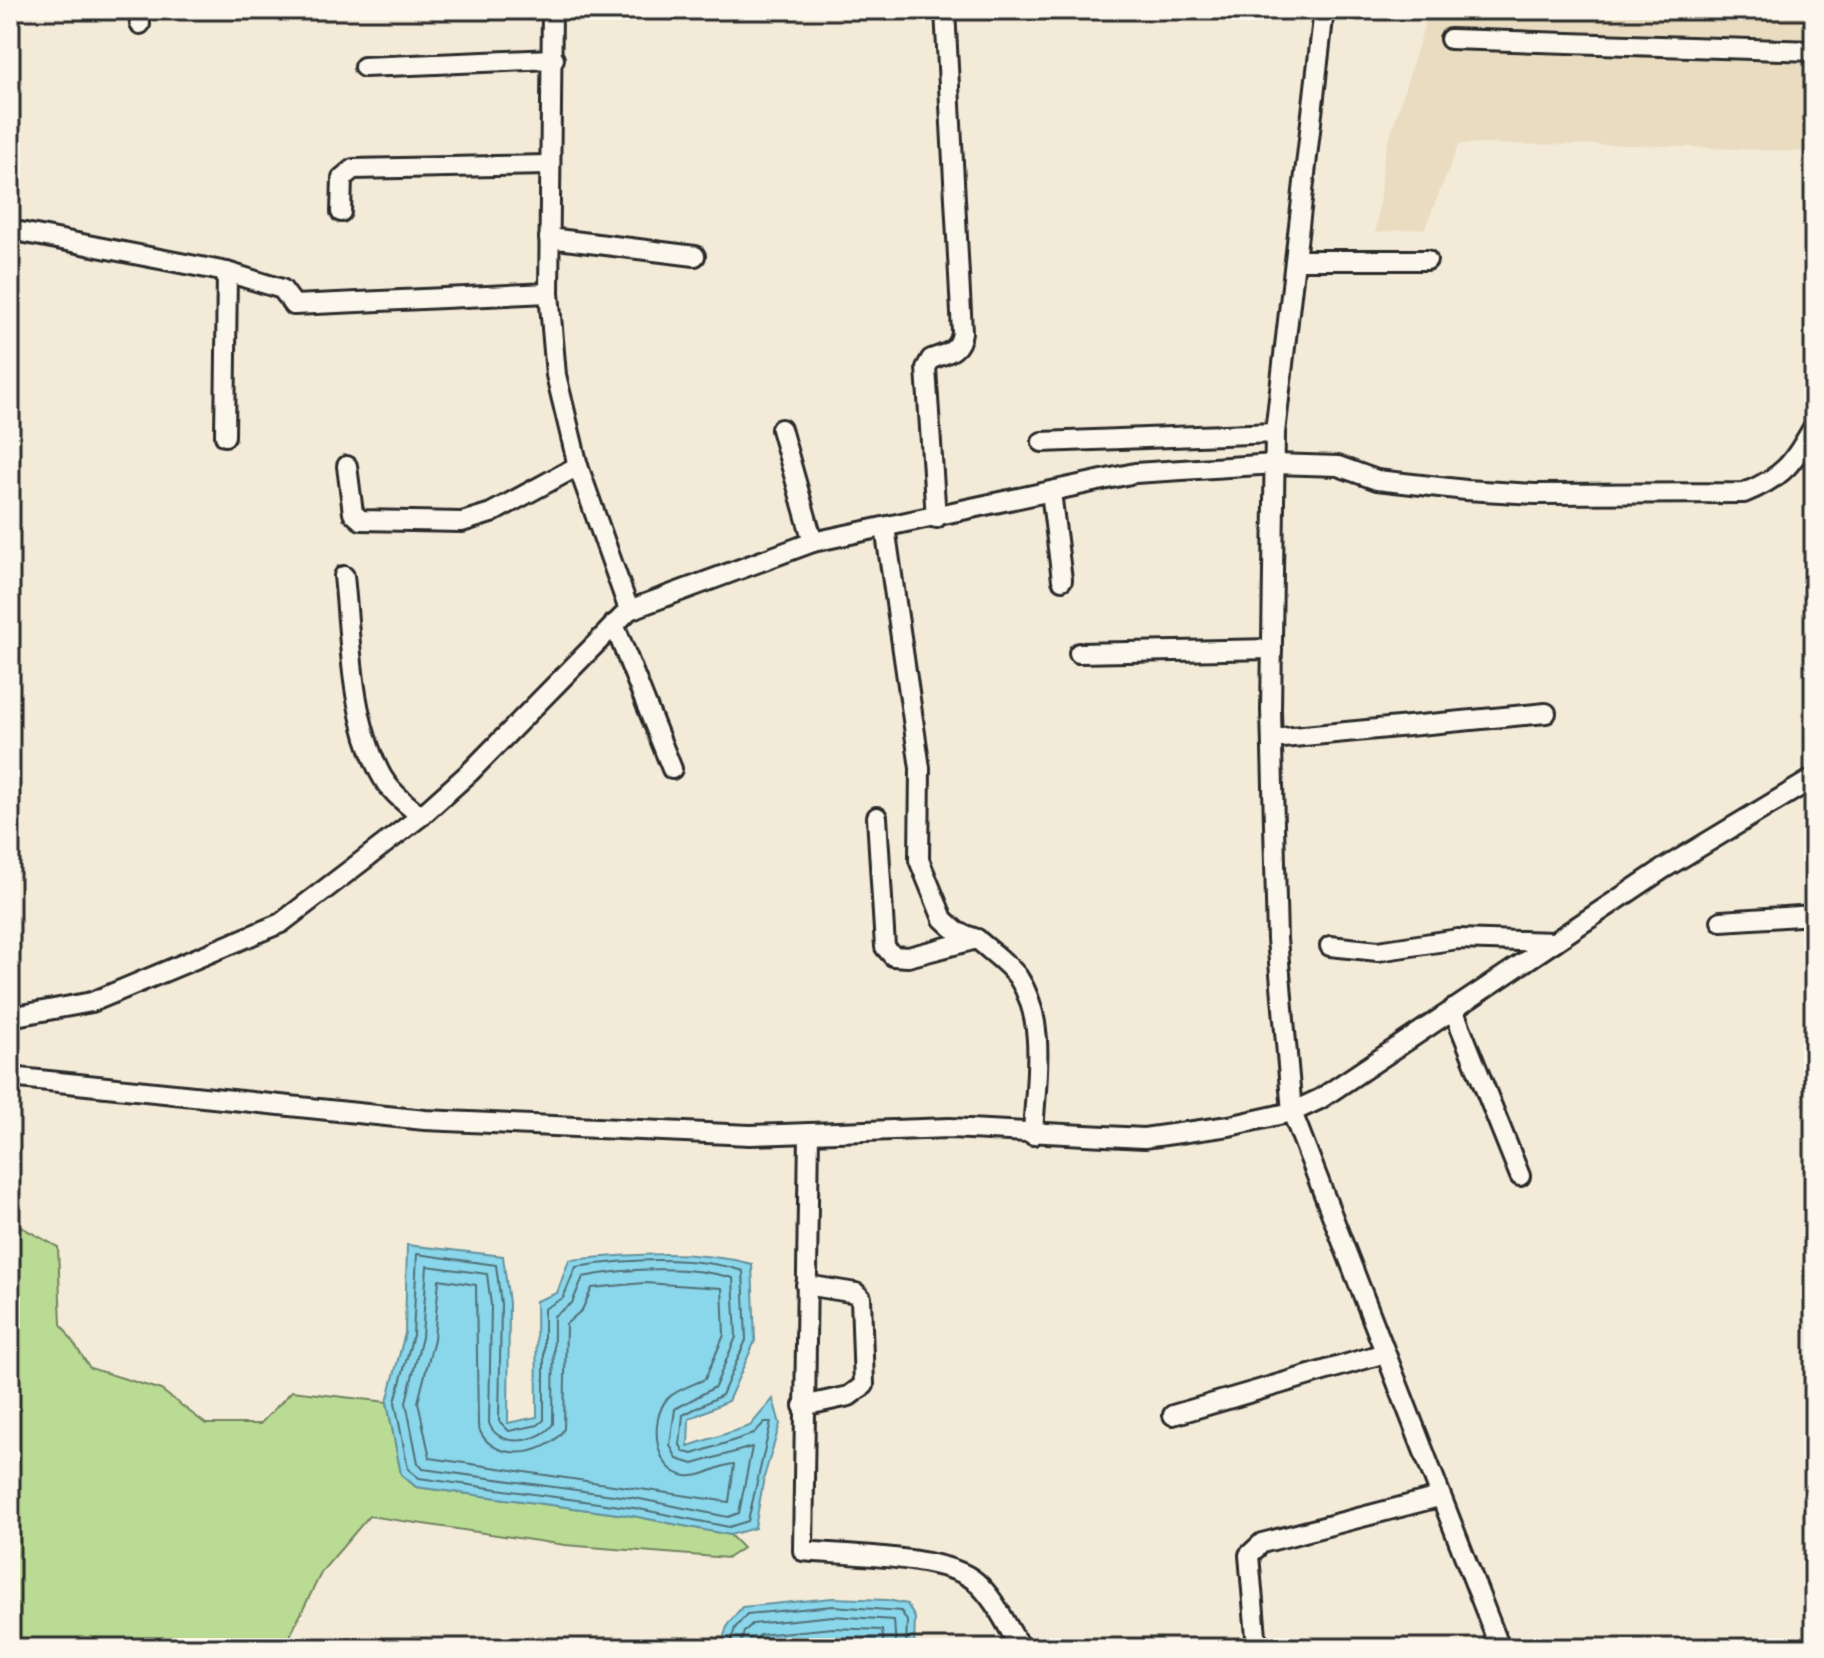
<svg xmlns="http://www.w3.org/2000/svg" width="1824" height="1658" viewBox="0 0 1824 1658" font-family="Itim,sans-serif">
<rect width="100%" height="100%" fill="#f3ebd8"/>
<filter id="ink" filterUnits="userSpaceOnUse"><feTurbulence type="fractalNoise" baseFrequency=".0125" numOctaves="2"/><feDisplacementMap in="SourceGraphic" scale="16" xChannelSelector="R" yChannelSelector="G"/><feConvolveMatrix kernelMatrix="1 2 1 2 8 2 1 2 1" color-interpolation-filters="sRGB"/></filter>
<g filter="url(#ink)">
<path fill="#e9dcc0" d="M1429,10H1814V152L1639,145L1459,144L1425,228L1376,232L1384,156Z"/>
<path fill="#badb94" stroke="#728360" stroke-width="2" d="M10,1221L58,1247L61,1324L90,1368L161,1390L206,1424H260L292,1391L387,1402L401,1474L416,1487L633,1516L730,1535L743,1548L728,1558L565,1545L369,1516L322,1571L284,1648H10Z"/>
<g fill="#8ad6ea" stroke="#64929e" stroke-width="2">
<path d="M407,1245L503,1256L509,1303L508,1423L537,1417L536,1301L557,1293L569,1260C632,1254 691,1249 752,1264L755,1341L728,1401L689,1419L688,1446L750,1426L773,1399L780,1424L764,1477L755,1528L730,1535L633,1516L416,1487L401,1474L387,1402L405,1333Z"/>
<path d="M832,1598L887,1600L907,1604L915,1618L914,1648H720L728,1624L742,1607Z"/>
</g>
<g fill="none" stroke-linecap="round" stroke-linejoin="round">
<g stroke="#516f77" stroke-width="2">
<path d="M417,1254L496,1265L501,1304L499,1421L509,1431L538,1425L544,1420V1309L563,1298L576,1267C629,1259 691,1255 743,1271L746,1340L722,1395L683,1415L680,1445L684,1452L693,1454L753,1434L765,1422H771L748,1521L729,1527L634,1508L419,1478L408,1469L395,1402L413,1335Z"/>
<path d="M427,1266L487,1274L491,1305L489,1423C498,1449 540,1443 553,1424L554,1316L572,1303L583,1277C629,1268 688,1265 733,1278L736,1337L715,1387L675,1409L670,1445L677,1459L693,1464L752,1447L739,1513L728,1517L635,1498L423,1469L418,1463L406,1402L422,1337Z"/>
<path d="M439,1279L476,1285L478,1425C487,1463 546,1459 564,1429L566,1324L582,1310L592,1288L644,1283L722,1288L724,1335L705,1379C693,1385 677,1389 667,1399C649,1420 654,1472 686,1476C703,1478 718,1465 734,1464L729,1502L430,1458L418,1402L434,1339Z"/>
<path d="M729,1648L735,1628L747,1614L833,1606L901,1611L907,1621L906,1648"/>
<path d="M739,1648L744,1632L752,1624L833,1616L894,1620L896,1648"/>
<path d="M752,1648L759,1635L833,1628L882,1630L884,1648"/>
</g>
<g stroke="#2b2b2b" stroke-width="24">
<g id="minor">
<path d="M139,10L140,24"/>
<path d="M552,10L549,293L556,375L578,466L629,610"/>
<path d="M1324,10L1275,433L1271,710L1277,939L1292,1112L1500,1648"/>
<path d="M1450,39L1814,51"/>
<path d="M364,67L554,59"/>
<path d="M341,212L342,178L353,169L548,165"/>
<path d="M10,230L227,272L225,436"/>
<path d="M549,238L695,256"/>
<path d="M1296,260H1427"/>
<path d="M227,272L282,289L294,305L549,293"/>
<path d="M781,429L813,542"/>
<path d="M1042,442L1275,433"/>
<path d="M347,466L353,513L361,520L462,522L491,513L578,466"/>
<path d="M1051,492L1062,580"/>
<path d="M936,518L926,368L931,359C948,353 960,351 962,332L945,10"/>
<path d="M885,527L920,768L919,860L943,919L957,932L977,939"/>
<path d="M344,576C351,640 350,712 379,771C388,790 405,803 421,816"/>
<path d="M614,624L672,769"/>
<path d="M1079,653L1272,649"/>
<path d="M1272,739L1546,713"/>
<path d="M877,817L885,947L893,956L908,957L977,939C990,951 1008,963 1018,977C1048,1023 1035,1083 1033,1135"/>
<path d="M1721,921L1814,915"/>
<path d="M1330,946L1378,951L1458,939L1554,942"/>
<path d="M1453,1009L1520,1176"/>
<path d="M10,1017L92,1002L281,923L421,816L470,772L629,610L813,542L1135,473L1275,464L1338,466L1377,480L1466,490L1535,494L1744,493C1785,476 1792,464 1814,426"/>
<path d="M10,1077L425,1120L750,1135L950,1128L1144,1138L1229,1126L1292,1112L1320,1099L1663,869L1814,778"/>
<path d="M809,1133L803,1551C844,1555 948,1555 976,1582C997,1601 1006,1626 1021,1648"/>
<path d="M803,1406L849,1396L864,1385L861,1298L856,1293L806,1285"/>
<path d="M1173,1415L1385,1353"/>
<path d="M1257,1648L1249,1555L1262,1543L1439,1497"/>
</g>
</g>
<use href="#minor" stroke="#fbf7ec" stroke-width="18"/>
</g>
</g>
<rect width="1824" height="1658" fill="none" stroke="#fbf7ec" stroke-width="40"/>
<rect x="20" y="20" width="1784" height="1618" fill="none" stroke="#2b2b2b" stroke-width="3" filter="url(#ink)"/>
</svg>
